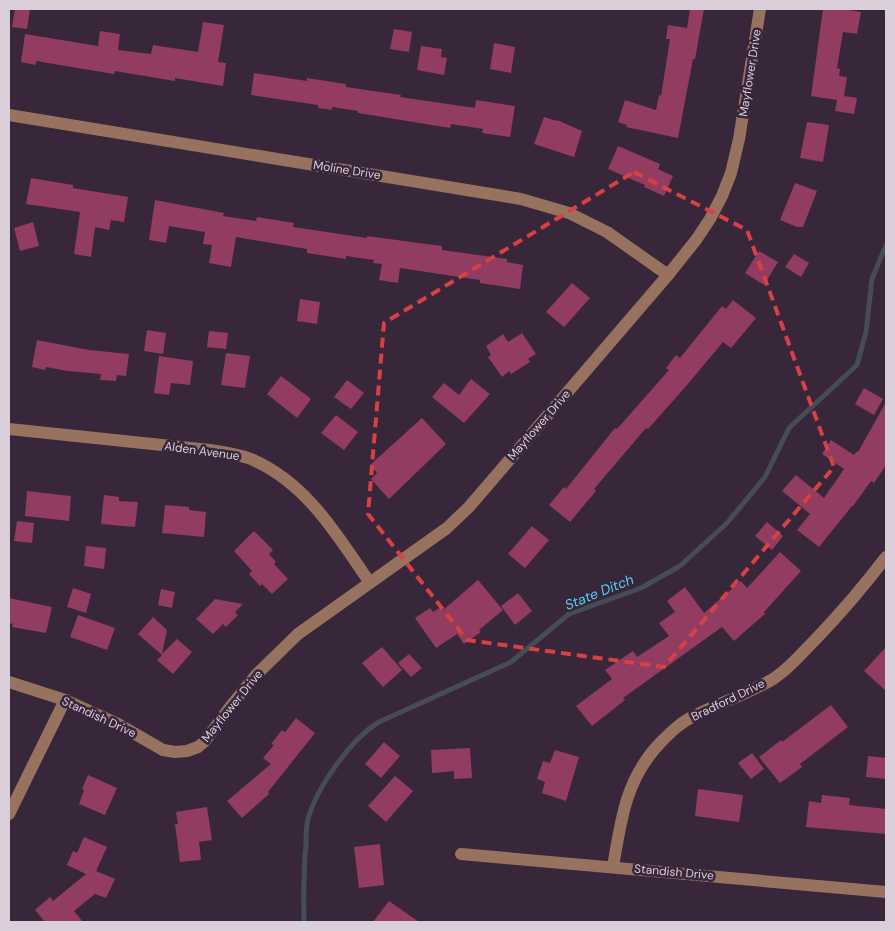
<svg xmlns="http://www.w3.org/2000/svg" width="895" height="931" viewBox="0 0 895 931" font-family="'DM Sans',sans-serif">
<rect width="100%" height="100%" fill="#38263b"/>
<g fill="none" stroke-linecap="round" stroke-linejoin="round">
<path stroke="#454c54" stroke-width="5" d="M304,922C304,897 303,871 306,846C306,837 306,827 308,819C317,787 351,739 379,722L511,662L569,614L641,588L680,566L727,523L765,477L789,428L857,365L866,332L872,279L886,245"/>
</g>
<g fill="#923c61">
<path d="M15,9L30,10L27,29L12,27Z"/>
<path d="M690,9H704L695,59H693L678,138L626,127L627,125L618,122L625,100L656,110L659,95L661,96L670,39H666L668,25L687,28Z"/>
<path d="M823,9H842L861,12L857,34L843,32L837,68L840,69L839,76L847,77L844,96L857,98L854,114L835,111L837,100L811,96Z"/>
<path d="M203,22L224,25L218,62L226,63L223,86L175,78V81L115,71L114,74L36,61V65L21,62L25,34L98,46L100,31L120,34L118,50L151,54L153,45L198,52Z"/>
<path d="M394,29L412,32L409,52L390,49Z"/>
<path d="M494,43L515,47L511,73L490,69Z"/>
<path d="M421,46L442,49L441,57L447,58L444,75L417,70Z"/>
<path d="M254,73L307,81V78L346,84V87L401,95L400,97L475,108L476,100L515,106L510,137L482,133L483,129L451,124L450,128L358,113V111L332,107V110L318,108V105L251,95Z"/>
<path d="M544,117L557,121V120L582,131L574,157L534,144Z"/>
<path d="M807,122L829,125L823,162L800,158Z"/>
<path d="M618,146L660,164L658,169L673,176L664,196L644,187L645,185L608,169Z"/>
<path d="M31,178L73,185V188L128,197L124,222L111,220L109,230L95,227L91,257L74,254L80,212L26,204Z"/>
<path d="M795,183L817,191L803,227H797L780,220Z"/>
<path d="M155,200L224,213L223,216L256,221L257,217L294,223L293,227L367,238V236L419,243L442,246V250L507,259V262L523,265L520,289L480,283V280L400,268L398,283L379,280L382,264L373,263L374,260L346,256V259L307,253V249L236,237L231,267L209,263L212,245L203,244L205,232L169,226L166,243L149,240Z"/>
<path d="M33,222L39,246L20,251L14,228Z"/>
<path d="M759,251L778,262L764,285L745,273Z"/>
<path d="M794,254L809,263L801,277L785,267Z"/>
<path d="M572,283L590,298L564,327L546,312Z"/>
<path d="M300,299L320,302L317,324L297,321Z"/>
<path d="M733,300L756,318L731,348L723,342L687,385L648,429L646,428L594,489L596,491L570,522L549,505L564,487L566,489L615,428L617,429L669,370L666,368L676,355L680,358L722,306L726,309Z"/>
<path d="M147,330L166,333L163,354L144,351Z"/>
<path d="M209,331L228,333L226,349L207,347Z"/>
<path d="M522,333L536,354L528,359L530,362L511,374L509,371L502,377L488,357L491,355L486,346L503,334L508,342Z"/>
<path d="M37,340L89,350L129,354L126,376L117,375L116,381L100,380L101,374L67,371L46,367L45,370L32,367Z"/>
<path d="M226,353L250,356L245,388L221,385Z"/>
<path d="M159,356L193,361L190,385L171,383L169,395L154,393Z"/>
<path d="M281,376L311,399L297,418L267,394Z"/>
<path d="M471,379L490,394L464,423L432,397L444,383L459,395Z"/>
<path d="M347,380L364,393L351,409L334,397Z"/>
<path d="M864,388L883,399L874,415L855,404Z"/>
<path d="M886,402V465L874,483L871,481L853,506H852L819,547L797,530L810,514L782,491L796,475L824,498L844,469L822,454L831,440L854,455L857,451L858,452Z"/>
<path d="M336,415L358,432L344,450L321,433Z"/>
<path d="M422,418L446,444L389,499L371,479L377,473L370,465Z"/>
<path d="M27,491L71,496L69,521L25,516Z"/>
<path d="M104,495L119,497V501L138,502L135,527L101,524Z"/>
<path d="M165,505L189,507V510L206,512L204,537L162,533Z"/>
<path d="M17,521L34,523L32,543L14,541Z"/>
<path d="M767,522L783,536L772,550L755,536Z"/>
<path d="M532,526L549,540L525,568L508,554Z"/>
<path d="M254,531L273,550L269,554L276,562L274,564L288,579L272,594L262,584L260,586L249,574L252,571L234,551Z"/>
<path d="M86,546L106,548L104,569L84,566Z"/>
<path d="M780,552L801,571L764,612L765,614L734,641L722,627L623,698L625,700L592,726L576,706L612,679L605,670L633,651L637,657L669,636L659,623L675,612L667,601L685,587L704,613L741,581L747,588Z"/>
<path d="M478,580L503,610L479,630L481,632L464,644L457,634L436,648L415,618L430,608L433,612L441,607L443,610Z"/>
<path d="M73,588L91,594L86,613L67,607Z"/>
<path d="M161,589L175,592L172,608L158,605Z"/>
<path d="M518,593L532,611L515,625L501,606Z"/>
<path d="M9,598L52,607L46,633L12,627L13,624L9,623Z"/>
<path d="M215,599L243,604L235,612L238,615L226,627L223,624L213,634L196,619Z"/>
<path d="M78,615L115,628L107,650L70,637Z"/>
<path d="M153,617L167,630L162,654L177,639L192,652L173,674L157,660L162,655L138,634Z"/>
<path d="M382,647L402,670L383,687L362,663Z"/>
<path d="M886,647V691L864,671Z"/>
<path d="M409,654L422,668L411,677L398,663Z"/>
<path d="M831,705L848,727L800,764L802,767L780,783L759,757L781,740L782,742Z"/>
<path d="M296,718L315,733L268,792L269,794L242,818L227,801L271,764L263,758L274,745L271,744L282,730L285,732Z"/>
<path d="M384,742L400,756L381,778L365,764Z"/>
<path d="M470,748L472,778L454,779V771L432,773L431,750Z"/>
<path d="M555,750L579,757L566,801L542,793L545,782L537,779L543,761L550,763Z"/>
<path d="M752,753L764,769L751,779L738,763Z"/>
<path d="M868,756L886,758V779L866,777Z"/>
<path d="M88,775L117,788L105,815L79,804L84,790L82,789Z"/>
<path d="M395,776L413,791L386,822L368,806Z"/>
<path d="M698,789L743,795L739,822L695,816Z"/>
<path d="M822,795L850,798L849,805L886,809V834L806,827L809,801L821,803Z"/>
<path d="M207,807L212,840L199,842L201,860L180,862L175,824H178L176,812Z"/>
<path d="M84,837L107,847L96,871L115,879L106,898L95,894L74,911L83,922H45L35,910L50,897L53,901L86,874L67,865L73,851L77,853Z"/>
<path d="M380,844L384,885L359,888L354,847Z"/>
<path d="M389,901L419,922H373Z"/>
</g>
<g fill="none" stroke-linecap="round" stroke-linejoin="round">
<g stroke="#97725e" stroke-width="12">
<path d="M9,115L521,199L569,213L607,232L668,275"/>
<path d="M9,429L210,450C224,452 238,454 251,459C307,483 337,535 370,583"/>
<path d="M9,682L65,700L118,724L163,750L175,752L187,751L198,747L205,741L230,707L256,675L298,634L447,528L469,507L668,275L696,240L710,219L722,196L731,173L739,139L760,9"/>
<path d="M9,814L65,700"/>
<path d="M461,854L886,892"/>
<path d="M613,867C621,819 626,778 661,742C671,732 681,722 694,716C719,703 748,694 773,679C789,669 801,654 814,641C840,614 864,586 886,557"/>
</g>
</g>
<path fill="none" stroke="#d74143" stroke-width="4" stroke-dasharray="10 6" stroke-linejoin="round" d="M634,172L747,230L834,467L664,667L467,640L368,514L384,323Z"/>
<g text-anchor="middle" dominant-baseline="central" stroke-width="5" stroke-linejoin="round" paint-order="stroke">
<g font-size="12" fill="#dacedb" stroke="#38263b">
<text transform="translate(750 73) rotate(-81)">Mayflower Drive</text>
<text transform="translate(347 170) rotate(9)">Moline Drive</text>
<text transform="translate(539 425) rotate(-49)">Mayflower Drive</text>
<text transform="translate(202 451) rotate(8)">Alden Avenue</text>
<text transform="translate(728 700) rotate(-26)">Bradford Drive</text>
<text transform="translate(232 706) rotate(-51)">Mayflower Drive</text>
<text transform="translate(99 717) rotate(25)">Standish Drive</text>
<text transform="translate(674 872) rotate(5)">Standish Drive</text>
</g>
<g font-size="14" font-style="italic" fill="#54cef7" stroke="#38263b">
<text transform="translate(599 592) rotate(-22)">State Ditch</text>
</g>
</g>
<rect width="895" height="931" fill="none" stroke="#dacedb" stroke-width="20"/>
</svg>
